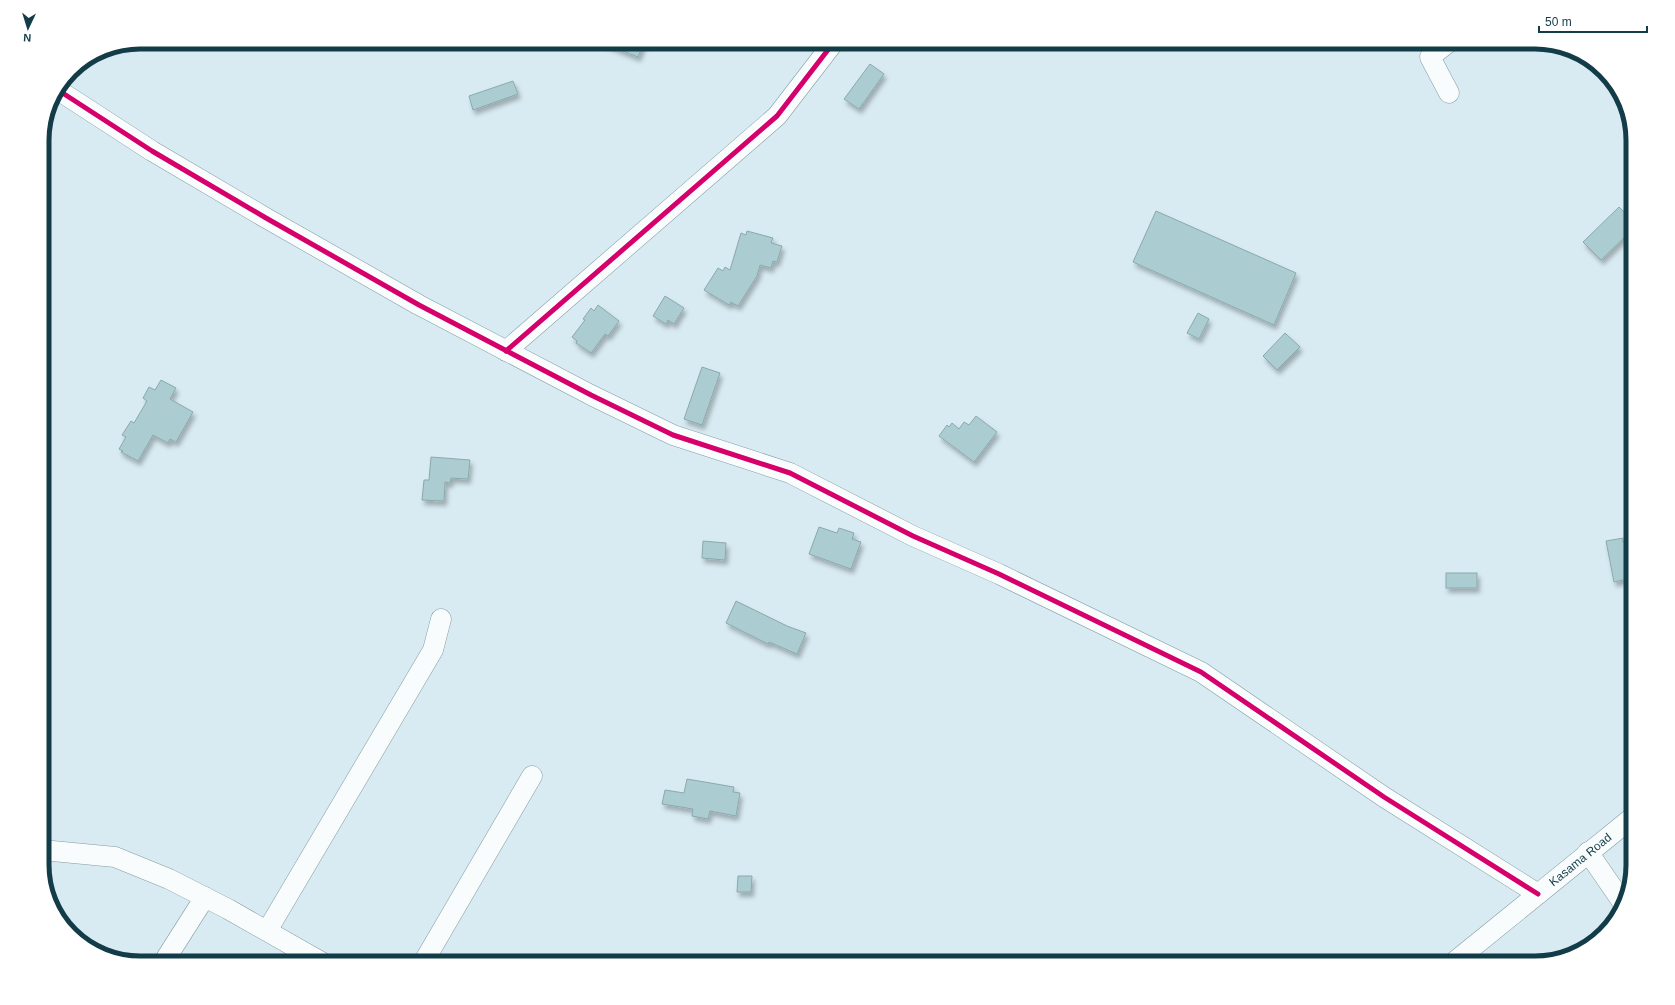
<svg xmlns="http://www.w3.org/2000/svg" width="1675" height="1005" viewBox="0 0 1675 1005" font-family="Helvetica,sans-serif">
<defs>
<filter id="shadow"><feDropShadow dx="2.5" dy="4.5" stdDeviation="2" flood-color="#0004"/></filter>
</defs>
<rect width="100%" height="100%" fill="#d8ebf2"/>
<g fill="#abccd0" stroke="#89a9ad" filter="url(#shadow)">
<path d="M601,42H644L638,57Z"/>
<path d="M870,64L884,74L859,109L844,99Z"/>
<path d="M513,81L518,94L473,110L469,96Z"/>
<path d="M1619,207L1633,221V229L1601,260L1583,242Z"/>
<path d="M1156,211L1296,273L1274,325L1133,262Z"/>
<path d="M747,231L773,238L771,243L782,246L777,262L773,261L771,268L760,265L757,276L738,306L731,302L729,305L704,290L718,268L723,271L725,267L730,270L741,233L746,235Z"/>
<path d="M665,296L684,308L674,324L668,320L666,324L653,316Z"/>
<path d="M598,305L619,321L608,336L605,334L591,353L576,343L577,341L572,337L585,320L583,319L591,308L594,311Z"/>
<path d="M1198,313L1209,319L1199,339L1187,333Z"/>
<path d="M1285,333L1300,347L1277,370L1263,356Z"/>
<path d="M702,367L720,373L702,425L684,419Z"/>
<path d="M161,380L176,388L170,399L193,412L176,442L170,439L168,443L153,435L138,461L121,452L123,451L119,449L126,437L122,435L131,421L134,423L147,401L143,398L149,387L155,390Z"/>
<path d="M976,416L997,432L974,462L939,436L947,425L949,427L952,423L959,429L964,422L969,425Z"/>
<path d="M431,457L470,460L468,479L451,478L450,483L445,482L444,501L422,500L424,480H429Z"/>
<path d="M819,527L837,533L839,528L854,533L852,539L861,542L851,569L809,554Z"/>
<path d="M1623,538V542L1633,540V567L1629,568L1631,578L1614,582L1606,541Z"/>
<path d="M703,541L726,543L725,560L702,558Z"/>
<rect x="1446" y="573" width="31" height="15"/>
<path d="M736,601L787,626L806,633L797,654L769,642L768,644L726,623Z"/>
<path d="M687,779L734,787L733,792L740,793L736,816L710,811L708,819L692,816L693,809L662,804L665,790L684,793Z"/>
<path d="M738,876H752L751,892H737Z"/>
</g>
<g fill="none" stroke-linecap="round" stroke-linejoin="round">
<g stroke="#849ba2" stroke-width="21">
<g id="minor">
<path d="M1449,42L1430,57L1449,93"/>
<path d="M58,90L152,151L266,218L419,305L591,395L673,435L790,473L913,536L999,574L1201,672L1384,797L1538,894"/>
<path d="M506,351L777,116L834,42"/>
<path d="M42,850L115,857L169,879L228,909L323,963"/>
<path d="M1588,852L1623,903"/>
<path d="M267,931L433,650L441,619"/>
<path d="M163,963L205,897"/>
<path d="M423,963L532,776"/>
<path id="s1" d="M1453,963L1633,817"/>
</g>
</g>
<use href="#minor" stroke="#f9fcfd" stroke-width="20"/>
<g stroke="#fff" stroke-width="8">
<g id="cycleway">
<path d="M58,90L152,151L266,218L419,305L591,395L673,435L790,473L913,536L999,574L1201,672L1384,797L1538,894"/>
<path d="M506,351L777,116L834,42"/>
</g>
</g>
<use href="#cycleway" stroke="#d6006c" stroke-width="5"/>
</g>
<g text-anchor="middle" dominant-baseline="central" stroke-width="3.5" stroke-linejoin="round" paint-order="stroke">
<g font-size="12" fill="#123c47" stroke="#fff">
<text stroke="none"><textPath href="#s1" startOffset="164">Kasama Road</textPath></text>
</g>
</g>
<path d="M0 0H1675V1005H0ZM140 49H1535A91 91 0 0 1 1626 140V865A91 91 0 0 1 1535 956H140A91 91 0 0 1 49 865V140A91 91 0 0 1 140 49Z" fill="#fff" fill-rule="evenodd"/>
<path fill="none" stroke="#123c47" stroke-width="5" d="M140 49H1535A91 91 0 0 1 1626 140V865A91 91 0 0 1 1535 956H140A91 91 0 0 1 49 865V140A91 91 0 0 1 140 49Z"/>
<g transform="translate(28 28) rotate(184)" stroke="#ffffff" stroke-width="3" paint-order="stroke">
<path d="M0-3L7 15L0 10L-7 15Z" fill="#123c47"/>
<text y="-6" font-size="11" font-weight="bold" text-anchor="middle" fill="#123c47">N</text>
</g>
<path d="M1539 26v6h108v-6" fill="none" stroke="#123c47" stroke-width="2"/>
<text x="1545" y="26" font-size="12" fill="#123c47" stroke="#ffffff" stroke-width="3" paint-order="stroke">50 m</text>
</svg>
